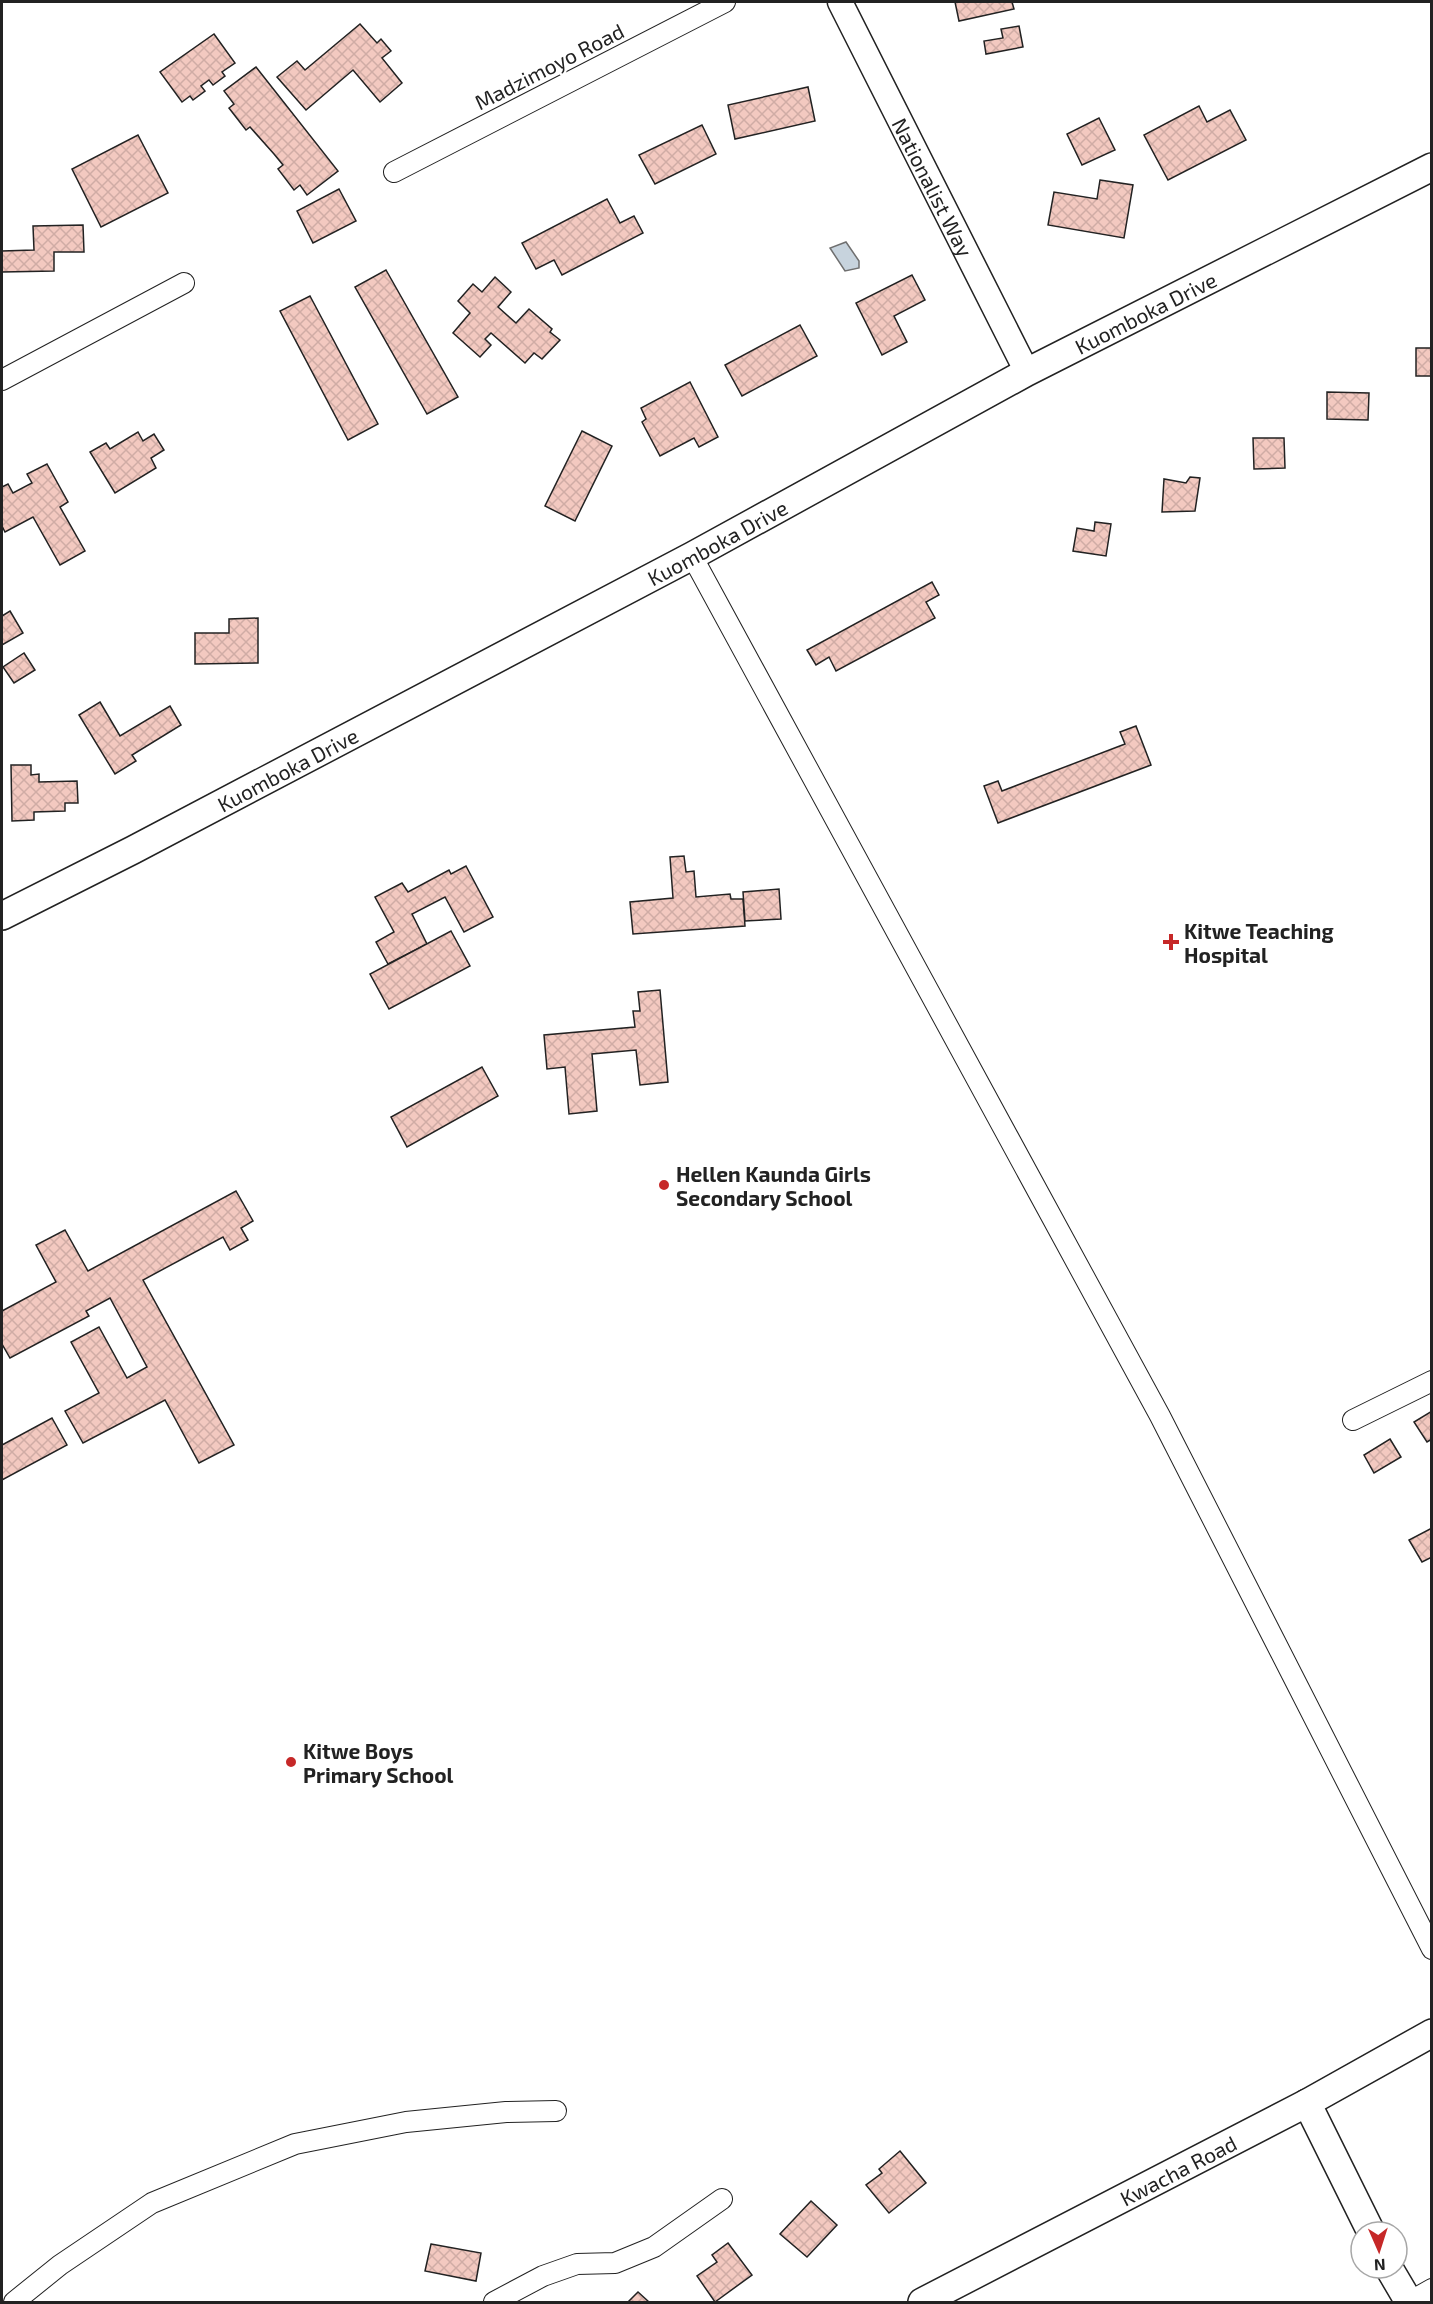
<svg xmlns="http://www.w3.org/2000/svg" width="1433" height="2304" viewBox="0 0 1433 2304" font-family="'Exo 2',sans-serif">
<defs>
<pattern id="building-cross-hatch" width="8" height="8" patternUnits="userSpaceOnUse" patternTransform="scale(1.5)"><rect width="8" height="8" fill="#f3c9c0"/><path d="M0 0l8 8M0 8l8-8" fill="none" stroke="#d0aca5"/></pattern>
</defs>
<rect width="100%" height="100%" fill="#fff"/>
<path fill="#c7d3dd" stroke="#6f6f6f" stroke-width="1.5" d="M846,242L859,261V268L845,271L830,248Z"/>
<g fill="url(#building-cross-hatch)" stroke="#222" stroke-width="1.5">
<path d="M955,2H1012L1014,9L959,21Z"/>
<path d="M360,24L377,43L381,39L391,51L382,58L402,83L380,102L353,70L306,110L277,77L297,61L305,70Z"/>
<path d="M1019,26L1023,47L986,54L984,41L1003,38L1001,29Z"/>
<path d="M214,34L235,63L222,72L225,76L213,85L209,80L201,86L205,91L193,100L190,96L182,102L160,72Z"/>
<path d="M256,67L338,171L307,195L300,185L294,190L278,169L283,165L274,154L250,127L246,130L229,108L234,104L224,91Z"/>
<path d="M808,87L815,121L735,139L728,105Z"/>
<path d="M1199,106L1207,122L1230,110L1246,140L1168,180L1144,135Z"/>
<path d="M1099,118L1115,150L1082,165L1067,134Z"/>
<path d="M702,125L716,154L655,184L639,155Z"/>
<path d="M138,135L168,193L101,227L72,169Z"/>
<path d="M1100,180L1133,185L1124,238L1048,225L1054,192L1097,199Z"/>
<path d="M339,189L356,221L313,243L297,211Z"/>
<path d="M607,199L620,223L634,216L643,233L562,275L554,260L536,269L522,243Z"/>
<path d="M83,225L84,252H54V271L2,272V297V251L34,250L33,226Z"/>
<path d="M386,270L458,397L427,414L355,287Z"/>
<path d="M912,275L925,300L894,316L907,342L882,355L856,303Z"/>
<path d="M495,277L511,292L498,307L516,323L529,309L552,329L550,332L560,340L542,359L534,353L525,363L491,333L485,339L491,345L480,357L453,333L470,313L458,301L473,284L482,292Z"/>
<path d="M310,296L378,424L348,440L280,311Z"/>
<path d="M800,325L817,356L742,396L725,365Z"/>
<rect x="1416" y="348" width="16" height="28"/>
<path d="M690,382L718,437L699,447L694,438L660,456L642,422L646,419L641,408Z"/>
<path d="M1327,392L1369,393L1368,420L1327,419Z"/>
<path d="M582,431L612,446L575,521L545,506Z"/>
<path d="M138,432L143,441L154,434L164,450L151,458L156,468L115,493L90,452L106,443L110,449Z"/>
<path d="M1253,438H1284L1285,468L1254,469Z"/>
<path d="M47,464L68,502L60,507L85,551L60,565L33,517L5,532L2,526V487L8,484L13,493L32,483L27,474Z"/>
<path d="M1190,477L1200,478L1195,511L1162,512L1164,479L1186,483Z"/>
<path d="M1095,522L1111,524L1106,556L1073,551L1077,528L1094,531Z"/>
<path d="M932,582L939,595L926,602L935,618L836,671L829,657L816,665L807,650Z"/>
<path d="M10,611L23,633L2,645V616Z"/>
<path d="M258,618V663L195,664V633H229V619Z"/>
<path d="M24,653L35,670L14,683L3,667Z"/>
<path d="M100,702L120,736L170,706L181,725L132,755L136,761L115,774L79,715Z"/>
<path d="M1136,726L1151,765L998,823L984,786L998,781L1002,791L1125,744L1120,732Z"/>
<path d="M11,765H31V775L39,774V782L77,781L78,803H65V811L34,812V820L12,821Z"/>
<path d="M684,856L686,872L694,871L696,897L730,894L731,899H743L745,926L633,934L630,902L673,898L670,857Z"/>
<path d="M466,866L493,917L464,932L445,897L412,914L427,944L388,964L376,942L394,932L375,897L402,883L408,892L449,870L451,874Z"/>
<path d="M779,889L781,919L745,921L743,892Z"/>
<path d="M451,931L470,966L389,1009L370,974Z"/>
<path d="M660,990L668,1082L640,1085L636,1050L592,1054L597,1111L569,1114L565,1067L547,1069L544,1035L635,1027L633,1011H640L638,992Z"/>
<path d="M482,1067L498,1096L407,1147L391,1117Z"/>
<path d="M236,1191L253,1221L241,1228L248,1240L230,1250L223,1237L143,1280L234,1445L199,1463L165,1400L83,1443L65,1411L99,1393L71,1342L99,1327L127,1378L147,1367L110,1298L86,1311L89,1316L10,1358L2,1344V1311L56,1282L36,1245L65,1230L88,1271Z"/>
<path d="M1432,1411V1439L1427,1442L1414,1422Z"/>
<path d="M52,1418L67,1445L2,1480V1445Z"/>
<path d="M1390,1439L1401,1457L1374,1473L1364,1455Z"/>
<path d="M1432,1528V1557L1422,1562L1409,1540Z"/>
<path d="M900,2151L926,2183L889,2213L866,2185L882,2173L879,2169Z"/>
<path d="M811,2201L837,2225L807,2257L780,2234Z"/>
<path d="M728,2243L752,2275L715,2302L697,2276L717,2262L712,2255Z"/>
<path d="M431,2244L481,2253L476,2281L425,2271Z"/>
<path d="M638,2292L649,2302H628Z"/>
</g>
<g fill="none" stroke-linecap="round" stroke-linejoin="round">
<g stroke="#222" stroke-width="22">
<g id="minor">
<path d="M394,172L725,2"/>
<path d="M2,380L184,283"/>
<path d="M692,556L1160,1416L1432,1949"/>
<path d="M1353,1420L1432,1381"/>
<path d="M14,2302L60,2265L152,2203L295,2144L406,2122L506,2112L556,2111"/>
<path d="M494,2302L543,2276L577,2264L615,2263L654,2247L722,2199"/>
<path d="M1409,2302L1432,2289"/>
</g>
</g>
<g stroke="#222" stroke-width="27">
<g id="tertiary">
<path id="s1" d="M840,2L1027,372"/>
</g>
</g>
<g stroke="#222" stroke-width="30">
<g id="secondary">
<path id="s2" d="M2,916L133,850L692,556L1027,372L1432,167"/>
<path d="M1307,2103L1371,2232"/>
<path d="M1389,2268L1409,2302"/>
<path id="s3" d="M922,2302L1307,2103L1432,2033"/>
</g>
</g>
<use href="#minor" stroke="#fff" stroke-width="20"/>
<use href="#tertiary" stroke="#fff" stroke-width="24"/>
<use href="#secondary" stroke="#fff" stroke-width="27"/>
</g>
<g fill="#c62828" stroke="#fff" stroke-width="2">
<path d="M1168 933h6v6h6v6h-6v6h-6v-6h-6v-6h6z"/>
<circle cx="664" cy="1185" r="6"/>
<circle cx="291" cy="1762" r="6"/>
</g>
<g text-anchor="middle" dominant-baseline="central" stroke-width="4.5" stroke-linejoin="round" paint-order="stroke">
<g font-size="21" fill="#222" stroke="#fff">
<text transform="translate(549 66) rotate(-27)">Madzimoyo Road</text>
<text stroke="none"><textPath href="#s1" startOffset="207">Nationalist Way</textPath></text>
<text stroke="none"><textPath href="#s2" startOffset="1293">Kuomboka Drive</textPath></text>
<text stroke="none"><textPath href="#s2" startOffset="807">Kuomboka Drive</textPath></text>
<text stroke="none"><textPath href="#s2" startOffset="321">Kuomboka Drive</textPath></text>
<text stroke="none"><textPath href="#s3" startOffset="288">Kwacha Road</textPath></text>
</g>
<g font-size="21" font-weight="bold" fill="#222" stroke="#fff" text-anchor="start">
<text x="1184" y="930">Kitwe Teaching<tspan x="1184" dy="24">Hospital</tspan></text>
<text x="676" y="1173">Hellen Kaunda Girls<tspan x="676" dy="24">Secondary School</tspan></text>
<text x="303" y="1750">Kitwe Boys<tspan x="303" dy="24">Primary School</tspan></text>
</g>
</g>
<rect width="1433" height="2304" fill="none" stroke="#222222" stroke-width="6"/>
<g transform="translate(1379 2250) rotate(177)"><circle r="28" fill="#ffffff" stroke="#a7a7a7" stroke-width="1.5"/>
<path d="M0-4.5L10 22L0 15L-10 22Z" fill="#c62828"/>
<text y="-9" font-size="16" font-weight="bold" text-anchor="middle" fill="#222222">N</text>
</g>
</svg>
